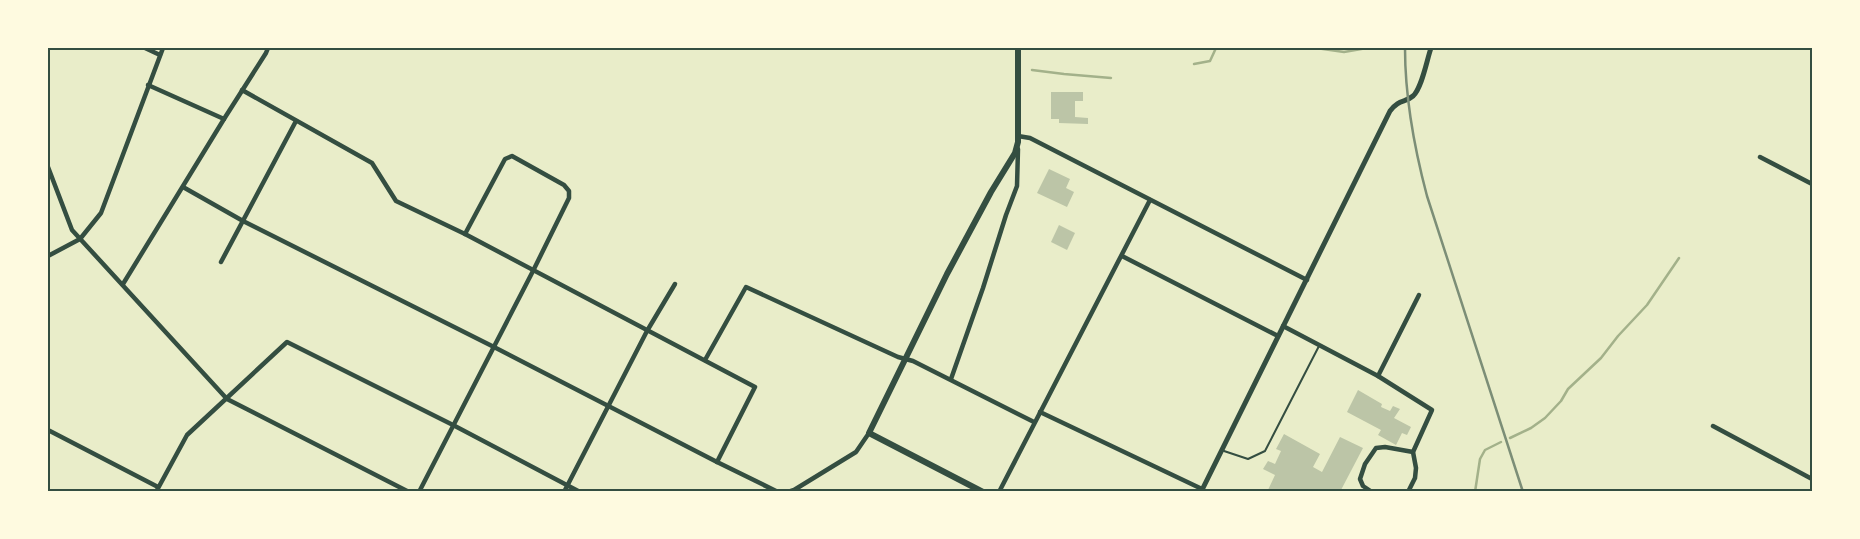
<svg xmlns="http://www.w3.org/2000/svg" width="1860" height="539" viewBox="0 0 1860 539" font-family="Lato,sans-serif">
<rect width="100%" height="100%" fill="#e9edc9"/>
<g fill="none" stroke-linecap="round" stroke-linejoin="round">
<g stroke="#a3b18a" stroke-width="2.5">
<path d="M1316,48L1344,52L1367,48"/>
<path d="M1194,64L1210,61L1216,48"/>
<path d="M1032,70L1064,74L1111,78"/>
<path d="M1510,438L1531,428L1545,418L1561,401L1568,389L1601,358L1618,336L1647,305L1679,258"/>
<path d="M1475,492L1480,459L1485,450L1501,442"/>
</g>
</g>
<g fill="#bcc5a7">
<path d="M1051,92H1083V101H1075V117L1088,118V124L1059,123V119H1051Z"/>
<path d="M1049,169L1070,179L1066,188L1074,192L1067,207L1037,193Z"/>
<path d="M1059,225L1075,233L1067,250L1051,242Z"/>
<path d="M1358,390L1382,404L1381,407L1390,411L1393,406L1400,409L1394,418L1411,427L1407,435L1402,433L1396,445L1378,435L1381,430L1347,412Z"/>
<path d="M1284,434L1320,454L1313,467L1322,472L1340,437L1363,448L1341,490L1344,492H1267L1275,475L1263,469L1268,461L1275,464L1281,451L1276,449Z"/>
</g>
<g fill="none" stroke-linecap="round" stroke-linejoin="round">
<path stroke="#344e41" stroke-width="2" d="M1224,451L1248,459L1265,451L1319,346"/>
<g stroke="#344e41" stroke-width="4.5">
<path d="M145,48L160,55"/>
<path d="M148,85L224,119"/>
<path d="M242,90L372,163L396,201L465,234L755,387L717,462"/>
<path d="M1018,136L1030,138L1307,280"/>
<path d="M1760,157L1812,184"/>
<path d="M48,167L72,230L227,399L409,492"/>
<path d="M183,187L243,221L494,347L717,462L778,492"/>
<path d="M48,256L80,239L101,213L163,48"/>
<path d="M1122,256L1278,336"/>
<path d="M221,262L296,121"/>
<path d="M123,284L224,119L266,53L268,48"/>
<path d="M1283,326L1378,376L1432,410L1413,452L1416,468L1415,478L1408,492"/>
<path d="M705,360L746,287L898,357L913,361L1034,422"/>
<path d="M1378,376L1419,295"/>
<path d="M951,379L983,288L1006,215L1017,186L1018,149"/>
<path d="M1040,412L1202,489"/>
<path d="M1713,426L1812,479"/>
<path d="M48,430L158,487"/>
<path d="M156,492L187,435L287,342L453,425L580,492"/>
<path d="M419,492L533,271L569,198V191L564,185L512,156L505,159L465,234"/>
<path d="M564,492L647,331L675,284"/>
<path d="M788,492L794,490L856,452L869,433"/>
<path d="M999,492L1150,200"/>
<path d="M1372,492L1363,486L1360,479L1365,464L1376,448L1385,447L1413,452"/>
</g>
<path stroke="#344e41" stroke-width="5" d="M1201,492L1390,111C1399,99 1405,103 1413,96C1422,88 1427,59 1431,48"/>
<path stroke="#344e41" stroke-width="6" d="M983,492L869,433L947,274L991,192L1015,153L1018,142V48"/>
<path stroke="#7c8e77" stroke-width="2.5" d="M1405,48C1405,99 1414,147 1427,196L1523,492"/>
</g>
<rect width="1860" height="539" fill="none" stroke="#fefae0" stroke-width="98"/>
<rect x="49" y="49" width="1762" height="441" fill="none" stroke="#344e41" stroke-width="2"/>
</svg>
